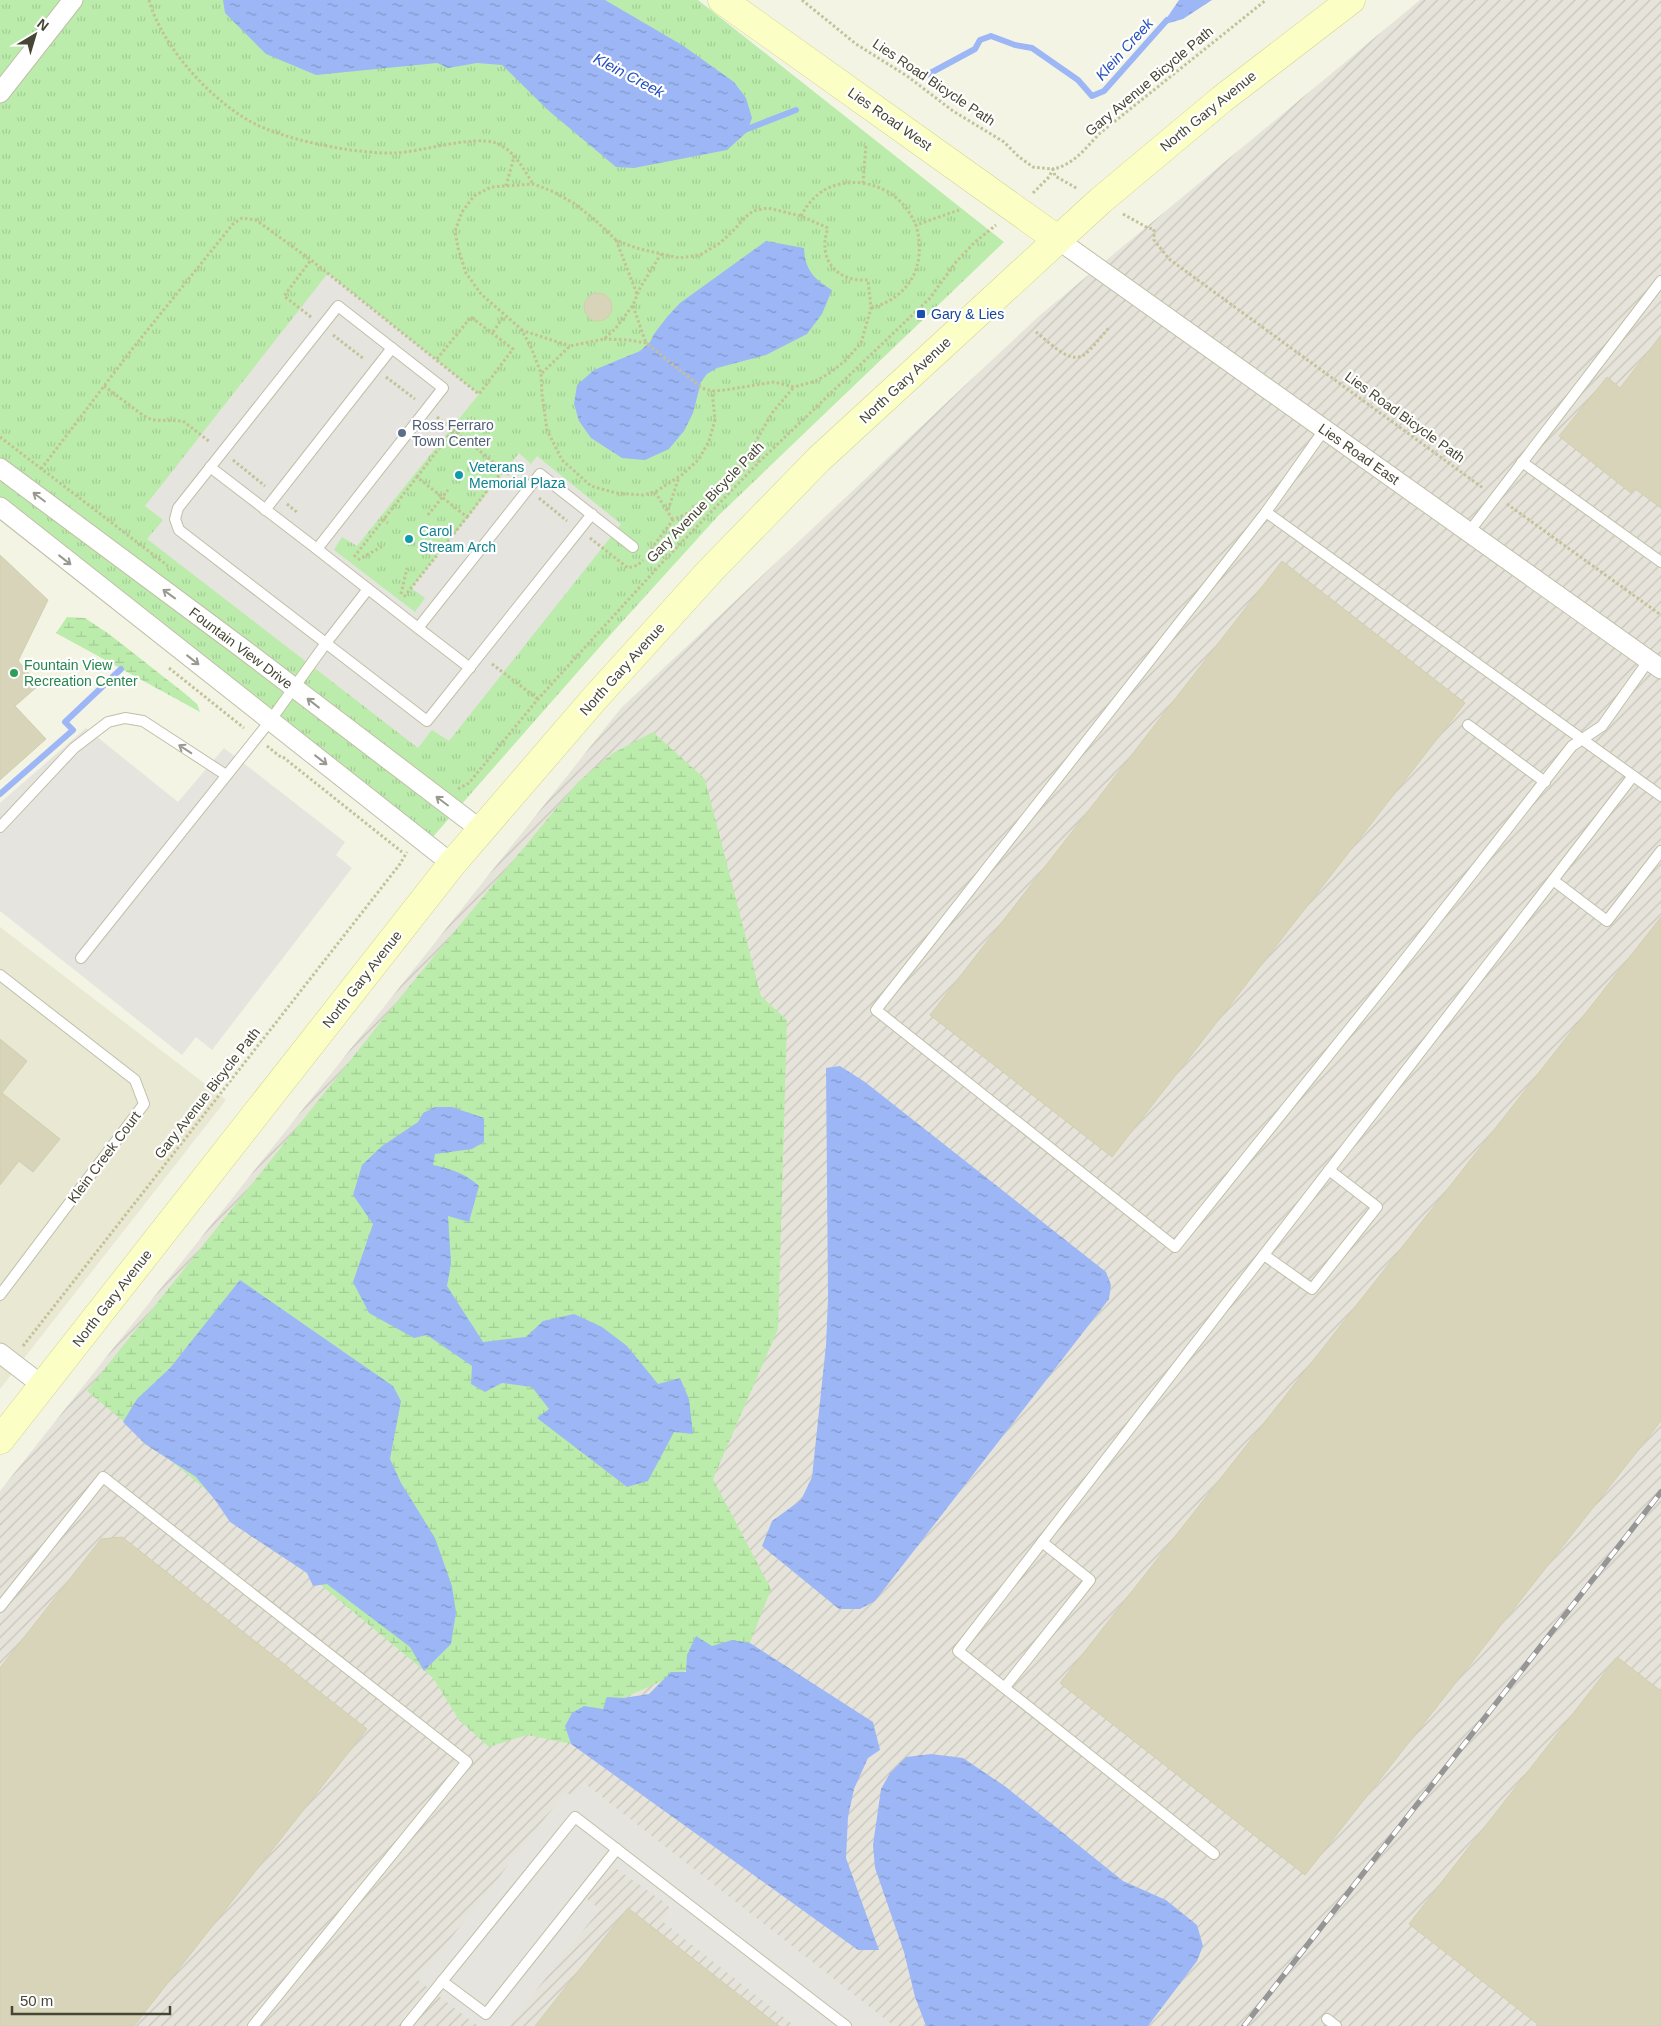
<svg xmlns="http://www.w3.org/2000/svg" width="1661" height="2026" viewBox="0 0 1661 2026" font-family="Helvetica,sans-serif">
<defs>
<pattern id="industrial-furrows" width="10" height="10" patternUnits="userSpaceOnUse" patternTransform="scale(1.25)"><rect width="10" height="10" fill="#e6e4da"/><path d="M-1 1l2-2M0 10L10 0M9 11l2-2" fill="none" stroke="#c7c5bc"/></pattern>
<pattern id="wetland-marsh" width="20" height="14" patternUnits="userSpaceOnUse" patternTransform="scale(1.25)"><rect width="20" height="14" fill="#bbecab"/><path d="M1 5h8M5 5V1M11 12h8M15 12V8" fill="none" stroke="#a2cc94"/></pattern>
<pattern id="park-tufts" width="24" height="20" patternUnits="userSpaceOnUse" patternTransform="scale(1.25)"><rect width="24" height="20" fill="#bbecab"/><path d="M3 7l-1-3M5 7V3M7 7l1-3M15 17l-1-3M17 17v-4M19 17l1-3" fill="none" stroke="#a2cc94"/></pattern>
<pattern id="water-ripples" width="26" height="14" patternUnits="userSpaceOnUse" patternTransform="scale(1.25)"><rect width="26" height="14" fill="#9db7f6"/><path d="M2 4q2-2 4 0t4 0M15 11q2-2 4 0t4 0" fill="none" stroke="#8297c8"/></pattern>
</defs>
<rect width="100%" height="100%" fill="#f4f4e5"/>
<path fill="#e9e8d3" d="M0,927L226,1100L0,1389Z"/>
<path fill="url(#industrial-furrows)" d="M1420,0H1661V2026H0V1491L621,708L1039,316Z"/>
<g fill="url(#wetland-marsh)">
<path d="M67,617L85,618L109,634L183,692L197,704L200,712L56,633Z"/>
<path d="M653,732L705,779L761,996L787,1020L778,1329L713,1479L771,1589L750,1643L623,1698L571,1744L527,1735L489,1747L459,1720L433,1678L87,1391L407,989L578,782L613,753Z"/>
</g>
<path fill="url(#park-tufts)" d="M0,0H698L1004,242L718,516L612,633L431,839L0,499Z"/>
<g fill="#e5e4de">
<path d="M328,273L479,394L357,546L342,537L334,550L415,612L425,598L411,588L519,453L531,464L537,456L621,524L449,741L432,730L418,748L147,539L163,520L145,506Z"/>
<path d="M86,728L178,802L224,748L345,842L336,855L352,868L212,1050L196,1037L182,1055L0,911V803Z"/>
<path d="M583,1782L894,2026H795L662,1921L670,1910L668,1905L614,1867L587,1899L600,1909L508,2026H478L418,1980L565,1793L573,1795Z"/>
</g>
<g fill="url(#water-ripples)">
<path d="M223,0H605L682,45L734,82L746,98L752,118L747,132L727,150L634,168L616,167L549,111L502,65L477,63L448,68L437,63L316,75L266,54L225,13Z"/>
<path d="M1179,0H1212L1183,19L1162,25Z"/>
<path d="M766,241L804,248C805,270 814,279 832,290L822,314L807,334L766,355L717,368L707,374L701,382L693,413L684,431L669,449L645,460L622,458L591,438L579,421L574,404L577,385L594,370L640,351L650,342L654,334L667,317L680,303Z"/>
<path d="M840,1066L865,1082L1106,1272L1111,1285L1109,1299L875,1601L860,1609H839L762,1546L772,1521L801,1500L812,1477L826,1345L828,1299L826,1068Z"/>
<path d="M435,1107H452L484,1118V1142L472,1149L435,1154L433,1165C451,1169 465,1173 479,1186L469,1222L448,1216L451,1264L447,1286L483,1342L526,1337L543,1321L574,1314L602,1327L627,1346L658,1384L680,1378L689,1399L693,1434L674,1432L648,1481L627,1487L537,1418L549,1409L532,1387L502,1383L485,1392L471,1384L472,1366L427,1335L414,1338L369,1313L353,1282L373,1224L353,1195L362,1165L382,1146L418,1122L423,1113Z"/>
<path d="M240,1280L393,1386L401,1401L390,1459L401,1483L435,1538L452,1586L456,1612L451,1644L424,1671L410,1647L327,1584L313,1586L307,1573L230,1522L215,1500L196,1477L145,1444L123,1422L137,1399L170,1368Z"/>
<path d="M696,1636L712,1646L732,1640L750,1643L873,1722L880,1750L868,1758L854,1789L848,1817L846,1858L879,1950H858L571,1744L565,1726L572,1713L584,1706L603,1709L607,1697L623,1698L649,1694L671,1672H686L687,1655Z"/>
<path d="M931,1754L963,1758L1006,1787L1123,1881L1166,1900L1197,1925L1203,1946L1197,1961L1148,2026H926L915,1997L904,1952L875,1868L873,1845L881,1789L890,1773L906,1757Z"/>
</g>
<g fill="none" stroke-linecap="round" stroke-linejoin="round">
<g stroke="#9db7f6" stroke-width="6">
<path d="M923,77L975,49L980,40L991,36L1015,45L1032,48L1078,80L1092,96L1104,91L1167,20"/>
<path d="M742,131L796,110"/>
<path d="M0,794L73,730L65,722L121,669"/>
</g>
</g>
<g fill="#d7d4ba" stroke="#d2cfad">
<circle cx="598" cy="307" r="14"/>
<path d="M1661,335V508L1634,488L1631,493L1559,436L1607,377L1620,388Z"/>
<path d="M0,555L48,600L18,661L39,685L15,706L46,739L0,780Z"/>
<path d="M1282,561L1465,703L1112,1157L930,1015Z"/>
<path d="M1661,917V1421L1305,1875L1060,1683Z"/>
<path d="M0,1039L27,1061L2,1093L60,1139L33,1172L19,1161L0,1185Z"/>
<path d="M122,1537L367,1729L134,2026H0V1668L101,1539Z"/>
<path d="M1617,1657L1661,1691V2026H1540L1409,1924Z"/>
<path d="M628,1908L779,2026H535Z"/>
</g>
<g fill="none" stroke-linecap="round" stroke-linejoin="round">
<g stroke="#c0bfa7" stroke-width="12">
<g id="lane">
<path d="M1324,430L1266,512L876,1010L1175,1247L1392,976L1572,746L1602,726L1649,660"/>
<path d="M1522,462L1661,562"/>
<path d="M210,467L317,549"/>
<path d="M265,510L392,348"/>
<path d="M1266,512L1661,796"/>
<path d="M592,514L427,721L179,530L175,519L178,508L338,306L443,388L317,549L418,628L540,474L633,547"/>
<path d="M1469,532L1661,281"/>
<path d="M418,628L470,668"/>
<path d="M1468,725L1545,782"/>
<path d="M1633,776L1553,880L1607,921L1661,851"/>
<path d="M0,827L74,748L108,722L125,718L143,721L226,775"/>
<path d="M81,958L270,721L326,643L368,589"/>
<path d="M0,975L135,1080L144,1104L0,1295"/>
<path d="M1264,1255L1312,1289L1377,1207L1329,1170"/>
<path d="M0,1607L103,1477L467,1762L253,2026"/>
<path d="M1005,1687L1090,1580L1042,1542"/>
<path d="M1214,1854L958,1651L1553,880"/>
<path d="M442,1981L486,2014L617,1849"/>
<path d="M1327,2019L1336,2026"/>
<path d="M406,2026L575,1817L846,2026"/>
</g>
</g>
<g stroke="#c0bfa7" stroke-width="21">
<g id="street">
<path d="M0,93L73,0"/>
<path d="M1057,239L1661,669"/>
<path d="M0,468L242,648L481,830"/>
<path d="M0,507L452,864"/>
<path d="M0,1353L43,1386"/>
</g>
</g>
<g stroke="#d2d48f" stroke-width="29">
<g id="secondary">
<path d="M722,0L1057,239"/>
<path d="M0,1440L452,864L595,698L710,571L819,459L1100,201L1222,99L1351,0"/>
</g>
</g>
<g stroke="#c3c197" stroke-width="3" stroke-dasharray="2.5 2.5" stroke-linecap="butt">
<path d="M149,0C162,49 221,113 269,130C302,143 359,154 395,153C421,152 472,135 496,143C514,150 523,168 533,184"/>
<path d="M802,0L856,44L907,76L953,111L1004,142L1019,157L1033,167L1053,169L1055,176L1078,189"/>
<path d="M863,183C889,188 905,201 916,225"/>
<path d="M506,186L514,157"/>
<path d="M1033,193L1049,177L1053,169C1073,165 1085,149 1099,134L1266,0"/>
<path d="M1123,214L1148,228L1154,229V240L1169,259L1483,488"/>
<path d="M801,216C814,191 835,180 863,183L866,144"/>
<path d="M616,240L637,294"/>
<path d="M633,306L646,343"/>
<path d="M871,308C911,297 927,264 916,225L959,210"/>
<path d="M311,317L284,296L311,260"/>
<path d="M521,330L570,346"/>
<path d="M493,332L504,316"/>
<path d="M1036,332C1047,340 1069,365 1084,355C1093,348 1101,336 1109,328"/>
<path d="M333,335L364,359"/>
<path d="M604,339L629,340L646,343L702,388L712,391L725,390L774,382L794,387L816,381L831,372L845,361L861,343L871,308L868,280C836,282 817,259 828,228L801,216L768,208L753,211L743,219L736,228L720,243L700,255L679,258L636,248L616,240L595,220L575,204L554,192L534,184L491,187L474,196L462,212L455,231L458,248L466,273L481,294L521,329L531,347L541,373L542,394L547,430L562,460L591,486L616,493L643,495L655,492L683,474L699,459L709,441L715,420L712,391"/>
<path d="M542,373L570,346L604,339L615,329L633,305L640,288L661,254"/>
<path d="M386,377L415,399"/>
<path d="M104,386L144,416L152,420L183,421L210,442"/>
<path d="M437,417L516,480"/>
<path d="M0,437L168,566"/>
<path d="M233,460L265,486"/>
<path d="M739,467L747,461H760"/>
<path d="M41,469L133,348L233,224L242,218L256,220L311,260L479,394L513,349L471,317L436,360"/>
<path d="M417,477L453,430"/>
<path d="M655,492L673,520"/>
<path d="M539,498L567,521"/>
<path d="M287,504L298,513"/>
<path d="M1507,504L1661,615"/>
<path d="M668,510L679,477"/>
<path d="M428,515L448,490"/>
<path d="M467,517L503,470"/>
<path d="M383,519L388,523"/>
<path d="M590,538L628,568L638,565L643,560"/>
<path d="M648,553L673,520L690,512L728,478L751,450L772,413L794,387"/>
<path d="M354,557L417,477L467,517L404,597"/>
<path d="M358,560L383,546"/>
<path d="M401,594L407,568"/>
<path d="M492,664L538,699"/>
<path d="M169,668L244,728"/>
<path d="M267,746L282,758"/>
<path d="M283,757L402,852"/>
<path d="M458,789L469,783L538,699L659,566L760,461L930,298L956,262L975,242L996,225"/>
<path d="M23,1346L400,864L407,852"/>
</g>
<use href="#lane" stroke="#fff" stroke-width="10"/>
<use href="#street" stroke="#fff" stroke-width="19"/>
<use href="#secondary" stroke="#fcffc5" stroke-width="28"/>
<g stroke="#969696" stroke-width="5.5">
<path id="rail" d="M1244,2026L1661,1492"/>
</g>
<use href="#rail" stroke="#fff" stroke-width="4" stroke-dasharray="11" stroke-linecap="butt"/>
</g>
<defs><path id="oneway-shaft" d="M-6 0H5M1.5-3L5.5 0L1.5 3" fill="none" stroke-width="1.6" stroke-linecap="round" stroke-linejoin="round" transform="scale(1.25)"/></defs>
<g stroke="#9a998f">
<use href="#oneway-shaft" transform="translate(39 497) rotate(-143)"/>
<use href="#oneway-shaft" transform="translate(65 560) rotate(38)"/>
<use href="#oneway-shaft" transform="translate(169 594) rotate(-144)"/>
<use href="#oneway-shaft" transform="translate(193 660) rotate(38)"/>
<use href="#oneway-shaft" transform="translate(313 703) rotate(-142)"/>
<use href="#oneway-shaft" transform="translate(185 749) rotate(-147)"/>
<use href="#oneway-shaft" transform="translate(321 760) rotate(38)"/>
<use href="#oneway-shaft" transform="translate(442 801) rotate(-143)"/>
</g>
<rect fill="#1a4fb4" stroke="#fff" stroke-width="2" x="916" y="309" width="10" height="10" rx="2.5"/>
<circle fill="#5c6f8a" stroke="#fff" stroke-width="2" cx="402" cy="433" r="5"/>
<g fill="#0f9aa8" stroke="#fff" stroke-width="2">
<circle cx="459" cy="475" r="5"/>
<circle cx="409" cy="539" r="5"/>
</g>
<circle fill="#2e9e5b" stroke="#fff" stroke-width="2" cx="14" cy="673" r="5"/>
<g text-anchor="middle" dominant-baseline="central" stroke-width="4.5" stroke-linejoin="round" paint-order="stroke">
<g font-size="14" fill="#474634" stroke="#fff">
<text transform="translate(1149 81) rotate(-40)">Gary Avenue Bicycle Path</text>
<text transform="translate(934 82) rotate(34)">Lies Road Bicycle Path</text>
<text transform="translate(1208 111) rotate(-39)">North Gary Avenue</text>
<text transform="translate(890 119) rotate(35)">Lies Road West</text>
<text transform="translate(905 380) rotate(-43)">North Gary Avenue</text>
<text transform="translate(1405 417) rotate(36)">Lies Road Bicycle Path</text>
<text transform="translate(1359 454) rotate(35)">Lies Road East</text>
<text transform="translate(705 502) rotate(-46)">Gary Avenue Bicycle Path</text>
<text transform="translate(241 648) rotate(37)">Fountain View Drive</text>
<text transform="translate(622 669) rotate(-48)">North Gary Avenue</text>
<text transform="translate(362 979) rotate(-52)">North Gary Avenue</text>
<text transform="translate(207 1093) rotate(-52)">Gary Avenue Bicycle Path</text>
<text transform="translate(104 1157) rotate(-53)">Klein Creek Court</text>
<text transform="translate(112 1298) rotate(-52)">North Gary Avenue</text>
</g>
<g font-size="14" fill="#164399" stroke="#fff" text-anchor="start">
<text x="931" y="314">Gary &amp; Lies</text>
</g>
<g font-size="14" fill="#4e5e75" stroke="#fff" text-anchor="start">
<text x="412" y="425">Ross Ferraro<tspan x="412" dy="16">Town Center</tspan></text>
</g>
<g font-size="14" fill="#0d838f" stroke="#fff" text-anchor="start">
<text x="469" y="467">Veterans<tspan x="469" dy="16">Memorial Plaza</tspan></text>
<text x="419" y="531">Carol<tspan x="419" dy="16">Stream Arch</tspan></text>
</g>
<g font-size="14" fill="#27864d" stroke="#fff" text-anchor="start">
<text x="24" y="665">Fountain View<tspan x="24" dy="16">Recreation Center</tspan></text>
</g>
<g font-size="15" font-style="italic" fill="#244fbc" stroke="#fff">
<text transform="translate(1124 49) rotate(-48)">Klein Creek</text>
<text transform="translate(629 75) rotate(28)">Klein Creek</text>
</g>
</g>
<g transform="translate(35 35) rotate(38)" stroke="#ffffff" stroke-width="4" paint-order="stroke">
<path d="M0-4L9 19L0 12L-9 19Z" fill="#474634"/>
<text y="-8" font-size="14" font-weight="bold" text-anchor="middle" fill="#474634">N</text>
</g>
<path d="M12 2006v8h158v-8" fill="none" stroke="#474634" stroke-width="2.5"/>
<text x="20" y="2006" font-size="15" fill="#474634" stroke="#ffffff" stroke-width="4" paint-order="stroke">50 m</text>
</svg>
